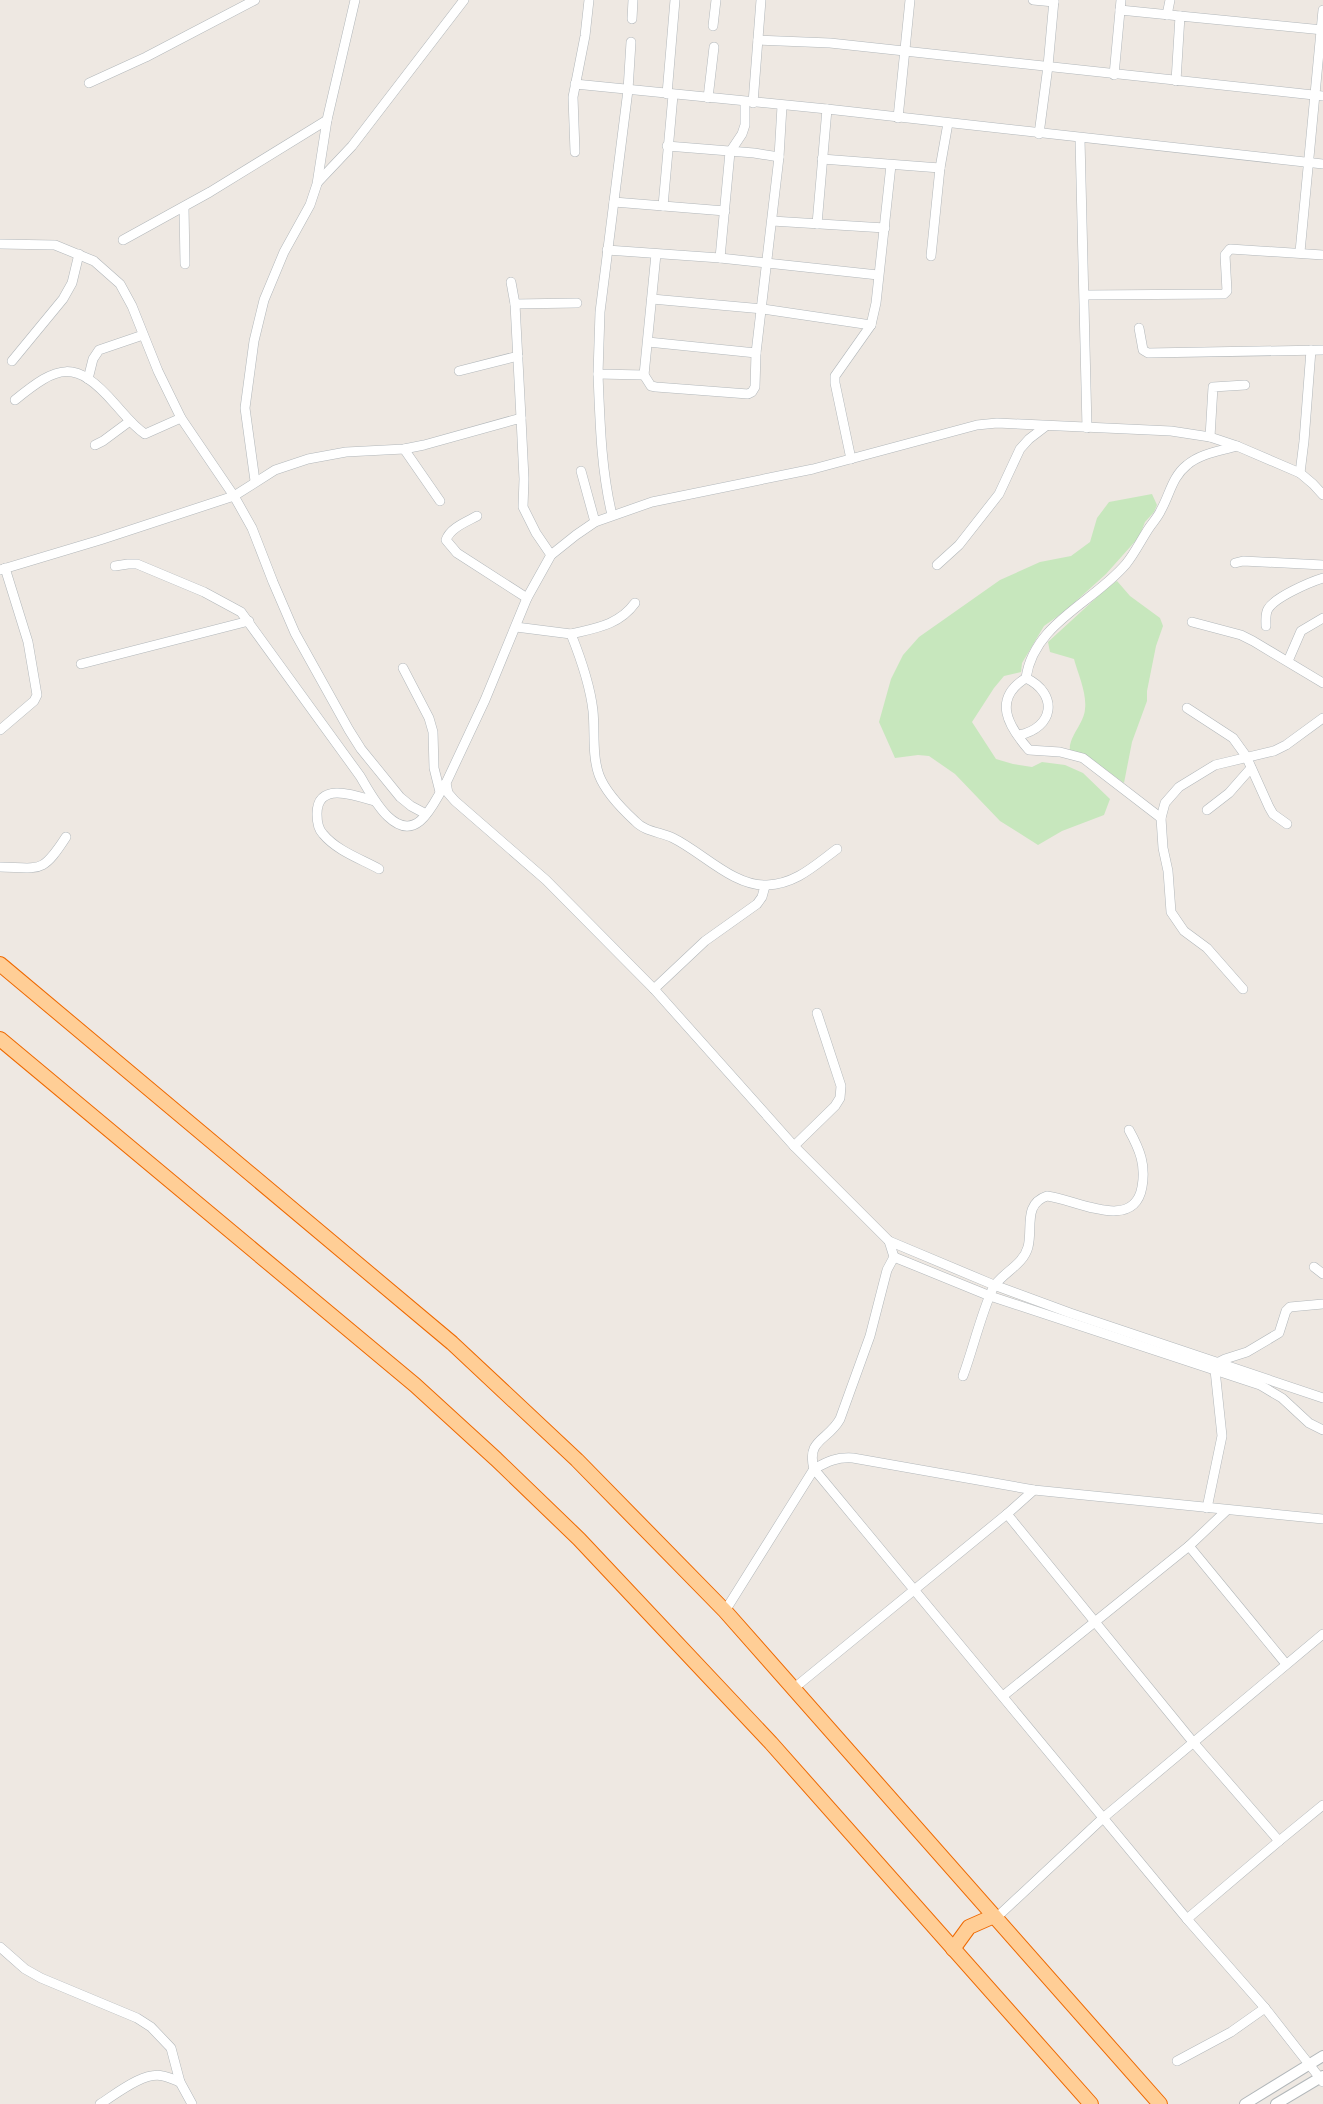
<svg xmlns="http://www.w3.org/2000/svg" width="1323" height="2104" viewBox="0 0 1323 2104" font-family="Overpass,sans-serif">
<rect width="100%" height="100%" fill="#eee8e2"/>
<g fill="#c7e7bd">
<path d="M1152,494L1157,505L1154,512L1145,522L1139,537L1106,574L1065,611L1044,626L1022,663L1021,672L1004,676L994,688L972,722L996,759L1013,764L1032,767L1042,762L1065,765L1083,773L1110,799L1104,815L1062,831L1038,845L1000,821L955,774L929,756L918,755L895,758L879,722L891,679L903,655L919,637L1000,580L1040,562L1071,556L1090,542L1097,518L1109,502Z"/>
<path d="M1117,581L1130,596L1160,618L1163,626L1156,646L1147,691V701L1132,742L1124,783L1091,759L1070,751C1068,737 1084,724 1085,709C1087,693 1078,674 1074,659L1050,652L1048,642L1107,588Z"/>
</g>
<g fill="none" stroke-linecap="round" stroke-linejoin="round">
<g stroke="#b2b7ba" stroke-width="10">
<g id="minor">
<path d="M1033,0L1054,2"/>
<path d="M1120,10L1180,16"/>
<path d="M1167,15L1170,0"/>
<path d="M632,19L633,0"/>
<path d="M713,26L716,0"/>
<path d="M758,40L830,43L1323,96"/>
<path d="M631,42L628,90L600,312L598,374L644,375L656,254"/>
<path d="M1114,75L1121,0"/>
<path d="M1176,81L1180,16L1323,30"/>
<path d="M89,83L146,57L255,0"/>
<path d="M575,84L827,109L1323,164"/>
<path d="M667,94L675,0"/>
<path d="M708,98L714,47"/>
<path d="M753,103L761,0"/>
<path d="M898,118L910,0"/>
<path d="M1039,134L1048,66L1054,0"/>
<path d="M1080,139L1087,428"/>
<path d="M667,146L754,153L779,157"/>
<path d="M575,152L573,97L585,36L589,0"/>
<path d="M822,159L940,168"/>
<path d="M318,182L352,146L464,0"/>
<path d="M614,202L725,211"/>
<path d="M663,206L673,95"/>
<path d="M184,207L185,264"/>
<path d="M772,221L885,228"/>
<path d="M817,224L827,109"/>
<path d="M123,240L210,192L327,120"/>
<path d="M0,244L55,245L94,261L120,284L132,306L158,371L181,418L234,496L100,540L0,570"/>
<path d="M607,250L720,258L878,275"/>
<path d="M1300,252L1323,10"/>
<path d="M931,256L940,168L948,123"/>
<path d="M720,258L730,152L742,134L745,125V102"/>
<path d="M511,282L515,304L521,418"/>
<path d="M1085,295L1224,294L1227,291L1225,255L1230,249L1323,255"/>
<path d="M652,299L763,309L871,325"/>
<path d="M515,304L577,303"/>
<path d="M1139,328L1143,350L1148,353L1323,350"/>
<path d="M648,342L756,353"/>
<path d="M12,361L63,299L72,283L79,254"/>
<path d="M459,371L518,356"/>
<path d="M598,374C600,422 601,469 612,515"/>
<path d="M644,375L651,386L656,387L748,394L752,392L755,387L756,353L779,157L782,106"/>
<path d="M88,379L93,359L99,350L143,335"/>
<path d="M15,400C58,365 75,358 115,404C124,414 133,426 145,434L181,418"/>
<path d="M1210,437L1213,387L1245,385"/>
<path d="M95,445L103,441L130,421"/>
<path d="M404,449L440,501"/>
<path d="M851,459L835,383V376L871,325L876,303L891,165"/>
<path d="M581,471L595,522"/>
<path d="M1300,473L1304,441L1311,350"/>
<path d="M255,481L245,408L254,341L264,300L284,252L310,205L317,184L327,120L355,0"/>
<path d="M1323,495L1313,484L1300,473L1237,446L1210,437L1171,431L997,423L977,425L813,469L652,502L595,522L576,535L551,555L527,598L485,700L446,783L448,793L455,801L546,880L654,989L794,1146L889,1241L994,1285L1070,1313L1323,1398"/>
<path d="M477,516C466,522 450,528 446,540L457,553L527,598"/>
<path d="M1235,563L1243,561L1323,565"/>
<path d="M937,565L959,545L999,494L1020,449L1029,439L1046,426"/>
<path d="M115,566L128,564H137L204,592L241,612L360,776C370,792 394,842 420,821C431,812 438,795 446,783"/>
<path d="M1192,622L1241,635L1253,641L1323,683"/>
<path d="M1266,626C1266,620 1265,614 1268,609C1275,597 1310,582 1323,578"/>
<path d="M516,627L571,634C581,659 590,684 593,711C595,731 592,756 599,775C605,791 622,809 635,821C645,832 661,832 673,838C702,852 734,887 767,885C796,884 815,865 837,849"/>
<path d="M571,634C596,628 619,625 635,603"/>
<path d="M1288,661L1301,631L1323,618"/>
<path d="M81,664L249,621"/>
<path d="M403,668L429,718L433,732L434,768L440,792"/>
<path d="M1026,678C1034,623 1093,603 1126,564C1135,553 1141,540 1149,528C1153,522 1158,517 1161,510C1170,494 1172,477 1187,465C1201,453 1221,451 1237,446"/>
<path d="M1026,678C992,699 1008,726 1029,750L1060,752L1083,758L1161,818"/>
<path d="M1187,708L1233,738L1246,756L1269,807L1273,814L1287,824"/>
<path d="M0,730L34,701L37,695L28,642L5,568"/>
<path d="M1019,735C1054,728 1059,694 1026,678"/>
<path d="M374,801C355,795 317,781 317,814C317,821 318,829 323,834C337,851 361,859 379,869"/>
<path d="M1207,810L1229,793L1251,768"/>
<path d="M426,814L411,806L400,797L361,749L349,730L295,633L273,582L252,528L234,496L275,470L308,459L346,452L404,449L424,445L521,418L524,479L523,507L536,533L551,555"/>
<path d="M0,867C41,868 42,874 66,837"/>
<path d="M654,989L705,941L757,904L762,897L765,886"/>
<path d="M1243,989L1207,948L1184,931L1171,912L1168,871L1163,848L1161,818L1165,803L1179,787L1215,765L1274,751L1286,745L1323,718"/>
<path d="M794,1146L835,1106L840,1098L841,1086L817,1013"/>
<path d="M889,1241L894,1257L887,1270L870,1336L840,1419C828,1441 806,1439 814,1469C828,1461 837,1457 853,1458L1034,1490L1323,1519"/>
<path d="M894,1257L990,1296L1260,1385L1282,1398L1309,1423L1323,1430"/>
<path d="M1314,1267L1323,1274"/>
<path d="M1219,1362L1225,1359L1247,1352L1279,1333L1286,1311L1290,1307L1323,1304"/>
<path d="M963,1376C973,1349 981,1314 993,1288C1001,1273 1023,1266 1028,1247C1033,1228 1023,1204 1047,1196C1075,1199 1134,1233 1142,1187C1146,1165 1140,1150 1129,1130"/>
<path d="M1207,1508L1222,1436L1215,1370"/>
<path d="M1007,1514L1034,1490"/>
<path d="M1189,1546L1227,1510"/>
<path d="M725,1611L814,1469L1187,1919L1265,2008L1323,2082"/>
<path d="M793,1689L1007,1514L1193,1742L1279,1841L1323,1805"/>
<path d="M1003,1696L1189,1546L1286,1664"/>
<path d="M996,1918L1103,1818L1323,1634"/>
<path d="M1187,1919L1279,1841"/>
<path d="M0,1947L25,1969L41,1978L137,2018L151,2027L171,2048L180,2082L192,2104"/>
<path d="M1177,2061L1231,2032L1265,2008"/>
<path d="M100,2104C116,2094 144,2071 163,2076C169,2077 175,2080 180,2082"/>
</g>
</g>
<g stroke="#b2b7ba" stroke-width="12">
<g id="tertiary">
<path d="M1245,2104L1323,2056"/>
<path d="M1276,2104L1323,2076"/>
</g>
</g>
<g stroke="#ef6900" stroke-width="16">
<g id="trunk">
<path d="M0,964L452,1343L577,1460L725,1611L1160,2104"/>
<path d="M0,1039L415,1385L496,1459L579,1539L771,1743L1091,2104"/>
<path d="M953,1949L969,1927L994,1916"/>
</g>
</g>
<use href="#minor" stroke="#fff" stroke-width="9"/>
<use href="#tertiary" stroke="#fff" stroke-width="10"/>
<use href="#trunk" stroke="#ffce96" stroke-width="14"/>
</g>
</svg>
